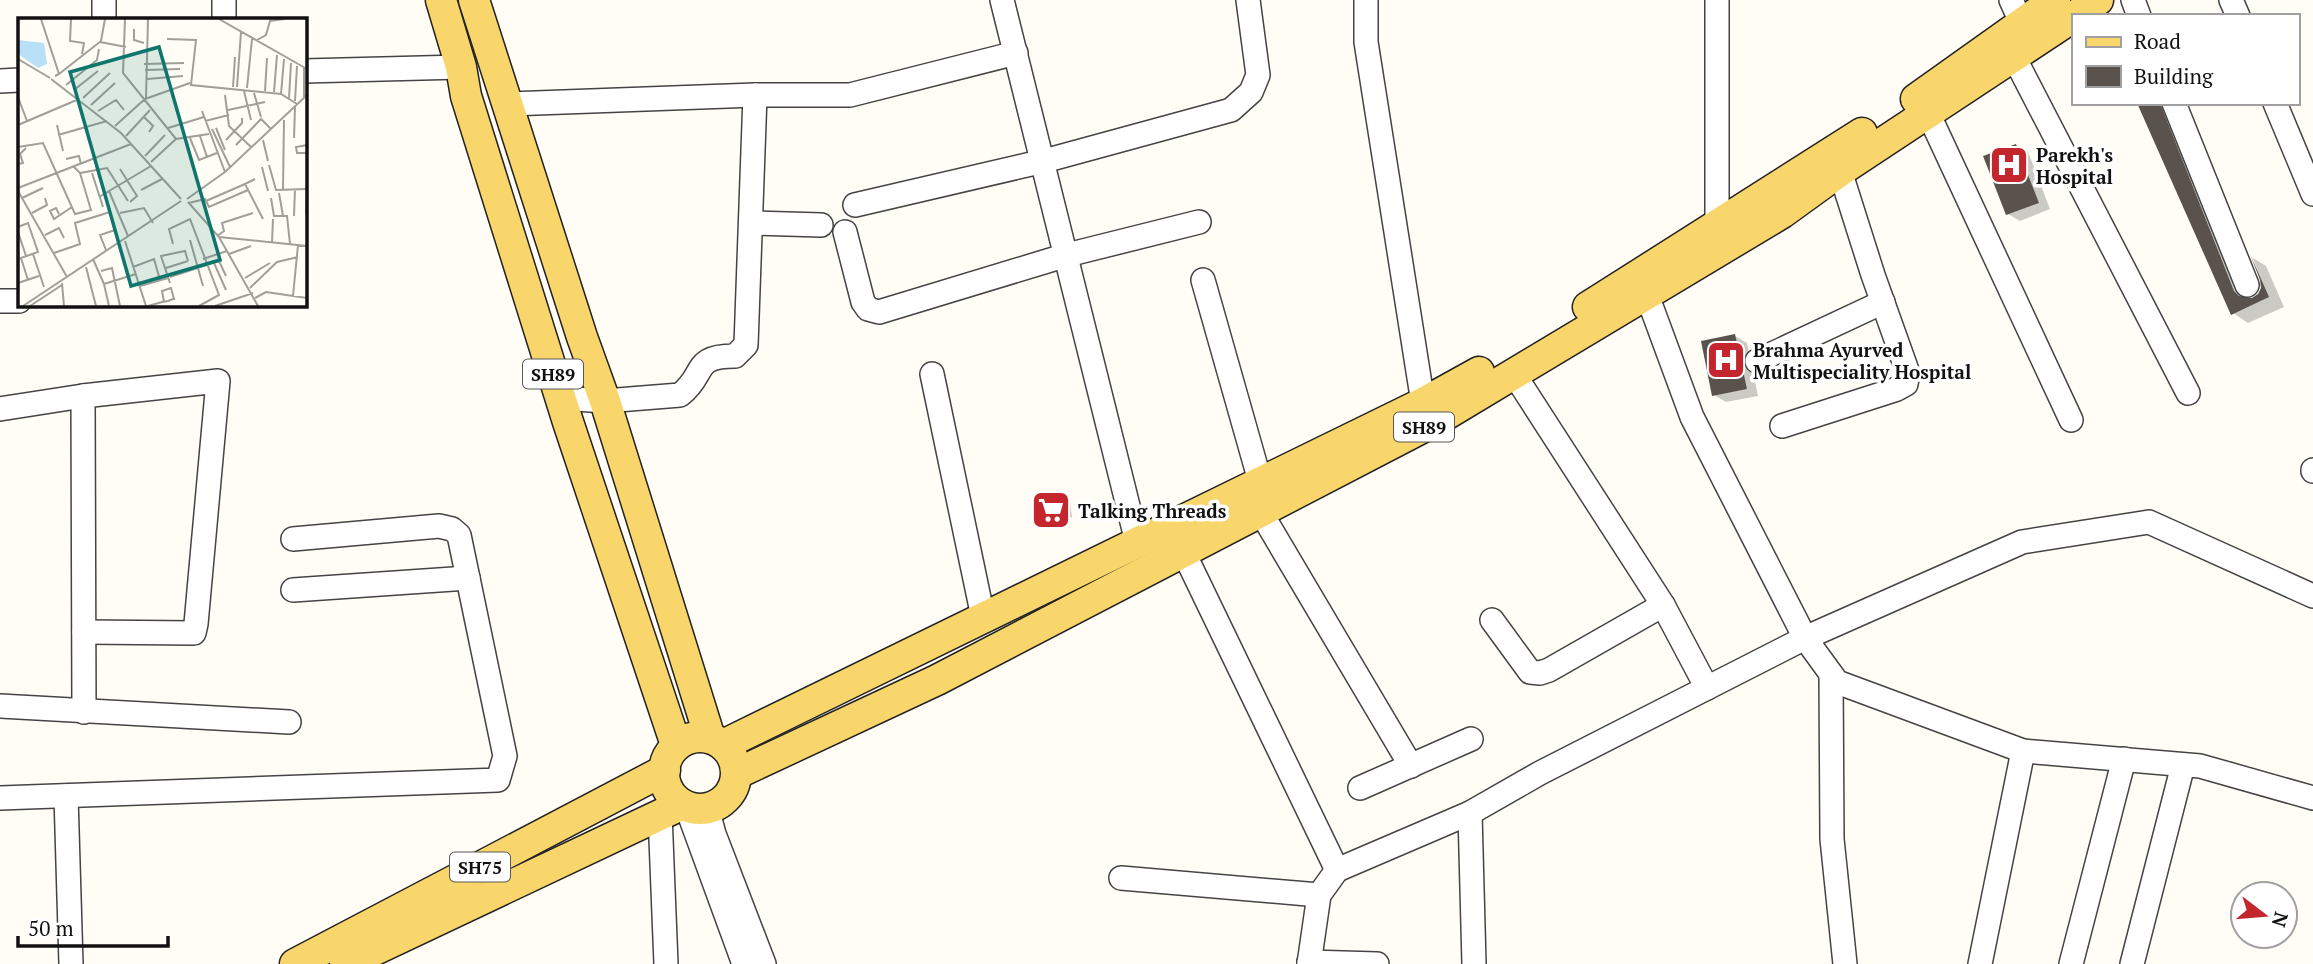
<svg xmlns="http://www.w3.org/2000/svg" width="2313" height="964" viewBox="0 0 2313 964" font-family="'PT Serif',serif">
<rect width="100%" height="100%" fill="#fffdf5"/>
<g fill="#0003">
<path d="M2139,103H2179L2176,119L2249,299L2259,295L2263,286L2253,258L2266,266L2284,307L2248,323L2233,313Z"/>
<path d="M2016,146L2028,152L2050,209L2020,221L2008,214Z"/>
<path d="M1735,336L1747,343L1758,396L1726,402L1714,395Z"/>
<path d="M1063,498L1070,502L1072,517L1048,525L1041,520Z"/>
</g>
<g fill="#5a524d">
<path d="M2137,103H2160L2234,291L2239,296L2252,298L2258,294L2261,288L2260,280L2250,254L2269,297L2231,315Z"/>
<path d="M2016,144L2039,203L2006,215L1983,156Z"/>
<path d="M1735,334L1747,389L1712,396L1701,341Z"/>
<path d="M1063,496L1065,513L1039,521L1036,500Z"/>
</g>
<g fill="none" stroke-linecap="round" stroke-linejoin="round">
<g stroke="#444" stroke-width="26">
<g id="minor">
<path d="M104,0V19"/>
<path d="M1002,0L1137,542"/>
<path d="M1366,0V42L1423,403"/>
<path d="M1717,0V226"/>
<path d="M2011,0L2021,22"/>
<path d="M2133,0L2139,16"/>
<path d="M2231,0L2238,16"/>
<path d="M224,19V0"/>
<path d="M2014,57L2188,393"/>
<path d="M304,71L461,67"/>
<path d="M0,81L19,80"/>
<path d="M2174,103L2247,285"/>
<path d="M2275,103L2313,194"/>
<path d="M509,104L755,95H850L1016,53"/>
<path d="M1928,113L2071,420"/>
<path d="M855,205L1044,161L1231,110L1251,92L1258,75L1248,0"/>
<path d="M751,223L821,225"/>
<path d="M845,232L863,302L868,309L879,312L1067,255L1199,222"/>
<path d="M1203,280L1260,481"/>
<path d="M1647,295L1692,417L1805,638L1837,682L2023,751L2200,766L2313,798"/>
<path d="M0,301H19"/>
<path d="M1757,361L1883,302"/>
<path d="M932,374L983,617"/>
<path d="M1514,374L1663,605L1707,688"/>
<path d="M83,396L84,712"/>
<path d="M561,398L605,401L680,395C707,374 691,356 735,356L746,345L755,95"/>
<path d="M0,409L83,396L218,381L196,624L194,633L84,632"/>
<path d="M1782,426L1897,389L1906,384L1908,373L1873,275L1840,171"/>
<path d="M2313,470V471"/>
<path d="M1260,511L1411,766"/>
<path d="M1183,551L1337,870L1319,895L1309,964"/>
<path d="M293,590L468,578"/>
<path d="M1492,620L1530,672L1540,673L1549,670L1663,605"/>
<path d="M1831,674L1832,839L1845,964"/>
<path d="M0,706L289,722"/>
<path d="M1360,788L1471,739"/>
<path d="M66,796L71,964"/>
<path d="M0,798L498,780L505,756L459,535L452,529L439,526L293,539"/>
<path d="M687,808L744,964"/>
<path d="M707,808L714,834L764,964"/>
<path d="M1470,813L1474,964"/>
<path d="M660,814L666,964"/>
<path d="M1337,870L1470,813L1540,773L1805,638L2022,542L2149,522L2313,596"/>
<path d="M1121,878L1319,895"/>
<path d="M1309,962L1377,964"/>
<path d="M1980,964L2023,751"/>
<path d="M2071,964L2124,759"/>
<path d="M2132,964L2183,765"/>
</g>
</g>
<g stroke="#222" stroke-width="33">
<g id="major">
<path d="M441,0L461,67L466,96L568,422L676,745"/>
<path d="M474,0L582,337L605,401L710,738"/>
<path d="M2075,16L2098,0"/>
<path d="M1916,99L2055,0"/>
<path d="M1588,307L1862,133"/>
<circle cx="700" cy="773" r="36"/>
<path d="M723,745L1423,403L1479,372"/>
<path d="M738,773L937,680L1437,420L1782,213L1840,171L2073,17"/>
<path d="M295,964L665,770"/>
<path d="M345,964L681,805"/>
</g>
</g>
<use href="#minor" stroke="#fff" stroke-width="23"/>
<use href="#major" stroke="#f9d66b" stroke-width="30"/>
</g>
<defs>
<g id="hospital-square" transform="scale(2.0125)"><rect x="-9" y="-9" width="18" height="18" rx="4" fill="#c4262e" stroke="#fff"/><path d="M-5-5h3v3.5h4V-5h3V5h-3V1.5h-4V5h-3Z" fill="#fff"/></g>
<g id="supermarket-square" transform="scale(2.0125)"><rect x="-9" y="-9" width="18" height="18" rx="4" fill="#c4262e" stroke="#fff"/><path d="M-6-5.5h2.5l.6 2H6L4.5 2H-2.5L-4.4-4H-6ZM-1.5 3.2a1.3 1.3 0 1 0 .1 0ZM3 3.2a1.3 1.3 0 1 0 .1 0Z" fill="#fff"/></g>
</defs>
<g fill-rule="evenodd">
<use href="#hospital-square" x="2009" y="165"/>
<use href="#hospital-square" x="1726" y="360"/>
<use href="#supermarket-square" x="1051" y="510"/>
</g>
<g text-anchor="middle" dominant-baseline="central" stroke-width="7" stroke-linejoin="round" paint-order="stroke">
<g fill="#fff" stroke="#585858" stroke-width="2">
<rect x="523" y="359.5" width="60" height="29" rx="5"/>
<rect x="1394" y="412.5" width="60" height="29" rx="5"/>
<rect x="450" y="852.5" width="60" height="29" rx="5"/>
</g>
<g font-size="18" font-weight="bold" fill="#111">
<text x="553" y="374">SH89</text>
<text x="1424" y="427">SH89</text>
<text x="480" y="867">SH75</text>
</g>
<g font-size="19" font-weight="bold" fill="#111" stroke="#fff" text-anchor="start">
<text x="2036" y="154">Parekh's<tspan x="2036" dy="22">Hospital</tspan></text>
<text x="1753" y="349">Brahma Ayurved<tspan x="1753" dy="22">Multispeciality Hospital</tspan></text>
<text x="1078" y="510">Talking Threads</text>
</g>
</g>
<g transform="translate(18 18)">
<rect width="289" height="289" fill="#fffdf5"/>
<path d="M0,22L26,25L29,46L20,50L0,36Z" fill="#b9e0f7"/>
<path fill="none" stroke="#a09f9a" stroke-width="2" d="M23,1L41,56L37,58M53,1L52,23L66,25L64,36M107,1L105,55L158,121M201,1L289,51M116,11V22L126,25M149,21L178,22L173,67L263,76L279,86M239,22L248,17L252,3L266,1M82,24L108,29M0,41L32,60M126,46L166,45M286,50V80M127,52L162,51M41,56L83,23L87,1M33,61L103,115L163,181M129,61L165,58M48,67L79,42L81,31M215,69L217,39M219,69L223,14M229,70L234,21M56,72L80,53M226,73L233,102M247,73L249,40M256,74L259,37M236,75L243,99M263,76L266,41M207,77L211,108L233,129M0,79L9,103M65,80L92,55M271,80L273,45M127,81L172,65M277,83L279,48M73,87L97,65M210,92L247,84M80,93L98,82L106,92M184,93L207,154M125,98L135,108L131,114M187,103L211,97M0,107L61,81M39,107L45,133M97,108L128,80L130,1M150,110L186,99M198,110L207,132M194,111L212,149M40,117L89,103M108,118L132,92M182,118L189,139M172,120L181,142L199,135M276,120L277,89M208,122L224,105V100M245,122L250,143M218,127L243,101L253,111M289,127L278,129L279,135H289M0,129L25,125L57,196L73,192L62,155L55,148M127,138L147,117M48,141L61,138L63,146M133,144L158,121L191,116M0,146L5,145L2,136L8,130M251,147L258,172L289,171M244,149L250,173M102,151L119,178L112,184M62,155L89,150L110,183M74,155L85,189M237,161L227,166L245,201M0,170L113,126M265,171L266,102M123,172L144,161M0,173L49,259M91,173L110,218M261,175L265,198M81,179L133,148M4,180L25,170M253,180L256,198H269L272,226M169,181L207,154L289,77M188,183L227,166M170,184L201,219L240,288M171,185L187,181L191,189L230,172M14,195L29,187L27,180M102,195L126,190L135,205M41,196L38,190L32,193L36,201L54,189M288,196L289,173M276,198L277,171M0,214L8,238M27,217L41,210L46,220M199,218L206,213L204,205L235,195M201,219L289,228M172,222L185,268M107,223L128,288M254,224L255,201M155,226L151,211L172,201L201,277L181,288M88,232L82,217L97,212M36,235L62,226L57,205L92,194M15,236L26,269M211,236L233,228M3,240L10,262M0,241L20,234L10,205L0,209M75,241L86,266M185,241L209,233M196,245L208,272M68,249L78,288M115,249L136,241L142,262M148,250L170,243M83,253L94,250L102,288M152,259L201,243L208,258M227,260L252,245M0,265L21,258M44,265L46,288M152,265L143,238L167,233L170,243M122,268L150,260M232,270L259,244L280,239M275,278L280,227M237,280L248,274L289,280M5,288L163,183M12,288L44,267M91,288L86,266L118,256M130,288L144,284L150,283L155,281H156L153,270L144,273L146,284M197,288L235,275"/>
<path fill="#0f766e" fill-opacity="0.15" stroke="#0f766e" stroke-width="3.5" d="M141,29L202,242L113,268L52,54Z"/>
<rect width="289" height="289" fill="none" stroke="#111" stroke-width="3.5"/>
</g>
<rect x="2072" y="14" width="228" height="91" fill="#ffffff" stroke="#a0a0a0" stroke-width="2"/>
<rect x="2086" y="37" width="35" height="10" fill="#f9d66b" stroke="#a0a0a0" stroke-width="2"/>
<text x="2134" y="49" font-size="21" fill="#111111">Road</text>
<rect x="2086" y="66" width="35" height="21" fill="#5a524d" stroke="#a0a0a0" stroke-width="2"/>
<text x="2134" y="84" font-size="21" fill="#111111">Building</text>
<g transform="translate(2264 915) rotate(106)"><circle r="33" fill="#ffffff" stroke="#a0a0a0" stroke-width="2"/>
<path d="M0-5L12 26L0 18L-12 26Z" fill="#c4262e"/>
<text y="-10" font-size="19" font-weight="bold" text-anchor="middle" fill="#111111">N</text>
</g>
<path d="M18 936v10h150v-10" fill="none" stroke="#111111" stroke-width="3.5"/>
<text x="28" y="936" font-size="21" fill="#111111" stroke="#ffffff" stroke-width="5" paint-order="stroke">50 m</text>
</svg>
